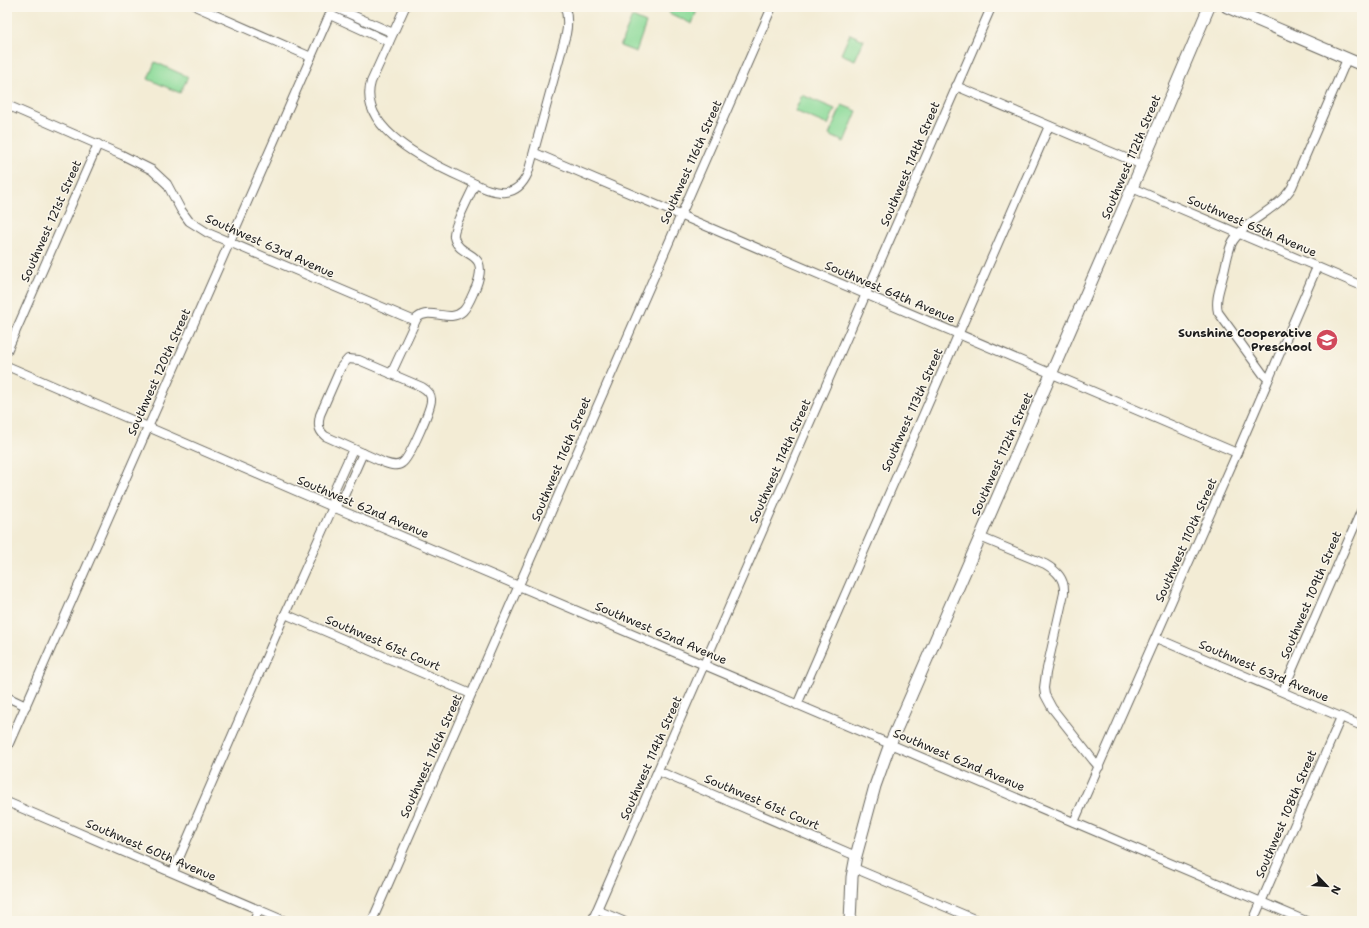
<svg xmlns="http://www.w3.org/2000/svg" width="1369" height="928" viewBox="0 0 1369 928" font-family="'Shantell Sans',sans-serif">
<rect width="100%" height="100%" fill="#fbf7ec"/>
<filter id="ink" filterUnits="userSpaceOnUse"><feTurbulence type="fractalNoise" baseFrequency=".025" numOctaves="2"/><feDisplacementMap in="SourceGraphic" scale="8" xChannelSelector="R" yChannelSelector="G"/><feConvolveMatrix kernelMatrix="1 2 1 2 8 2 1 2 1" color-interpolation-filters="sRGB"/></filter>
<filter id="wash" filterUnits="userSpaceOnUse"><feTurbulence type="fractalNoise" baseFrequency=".012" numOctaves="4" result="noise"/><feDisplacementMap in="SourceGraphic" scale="16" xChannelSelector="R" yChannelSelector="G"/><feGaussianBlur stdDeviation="0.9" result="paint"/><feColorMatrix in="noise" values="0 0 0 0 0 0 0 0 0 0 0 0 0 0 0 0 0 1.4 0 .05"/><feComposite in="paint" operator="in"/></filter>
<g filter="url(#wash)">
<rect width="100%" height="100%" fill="#f3ecd5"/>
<g fill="#8cda99" stroke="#547b5a">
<path d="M671,7H690L697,10L692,24L669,13Z"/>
<path d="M632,17L646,23L636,52L620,46Z"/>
<path d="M850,34L864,40L855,60L841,54Z"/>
<path d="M155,62L188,77L180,93L148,79Z"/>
<path d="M802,95L835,109L828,125L795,111Z"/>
<path d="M842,105L857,111L844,142L829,135Z"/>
</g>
</g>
<g filter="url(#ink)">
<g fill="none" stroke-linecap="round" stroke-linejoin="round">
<g stroke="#67655d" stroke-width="10">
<g id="minor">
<path d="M197,7L311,57"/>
<path d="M334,7L393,33"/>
<path d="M405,7L371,82C357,129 430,163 463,178C476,184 492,194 506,192C517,191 524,182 528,173L566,34C568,24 568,17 565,7"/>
<path d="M330,15L389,42"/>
<path d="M956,86L1142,165"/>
<path d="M7,105L122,155L152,170L167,184L181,210L189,221L208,233L415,321"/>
<path d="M535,153L1237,453"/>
<path d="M1132,188L1362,286"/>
<path d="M7,351L98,144"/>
<path d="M348,359L359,360L422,387C427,390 431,394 431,399C432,407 409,459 402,463C397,467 391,465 385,463L325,436C318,430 318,424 320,415L341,367Z"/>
<path d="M7,366L333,507L1306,921"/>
<path d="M391,374L417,318C431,306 449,324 463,311C469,305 472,295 476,287C491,248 459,260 454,237C452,228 471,194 475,184"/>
<path d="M1268,379L1263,374L1218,312C1215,300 1220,288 1223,276C1226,266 1228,249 1233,241C1247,219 1278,210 1292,187L1347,59"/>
<path d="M333,507L332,495L353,449"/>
<path d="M980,537L1045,564C1057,571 1065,579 1064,593L1046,673L1044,688L1045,695L1052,708L1093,760L1099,767"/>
<path d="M285,614L471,694"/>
<path d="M1156,638L1362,726"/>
<path d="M1283,691L1362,509"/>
<path d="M7,697L26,706"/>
<path d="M797,705L1049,126"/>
<path d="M7,748L333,7"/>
<path d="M658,771L856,856"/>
<path d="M7,802L285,921"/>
<path d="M1074,822L1237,453L1317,267"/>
<path d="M854,868L979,921"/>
<path d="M173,872L285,614L333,507L343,498L363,453"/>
<path d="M597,910L623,921"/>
<path d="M254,921L259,909"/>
<path d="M372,921L772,7"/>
<path d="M592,921L990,10"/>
<path d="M1253,921L1341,717"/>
</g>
</g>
<g stroke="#67655d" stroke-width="13">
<g id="major">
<path d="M1227,7L1362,65"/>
<path d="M850,921L852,877L856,856L875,786L890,744L1126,202L1209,7"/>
</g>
</g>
<use href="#minor" stroke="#fff" stroke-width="8"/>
<use href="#major" stroke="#fff" stroke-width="11"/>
</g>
</g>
<defs>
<g id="school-disc" transform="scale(1.15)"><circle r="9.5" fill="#d1495b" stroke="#fbf7ec"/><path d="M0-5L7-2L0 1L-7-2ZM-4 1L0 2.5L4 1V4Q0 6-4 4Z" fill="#fff"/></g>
</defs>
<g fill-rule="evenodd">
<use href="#school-disc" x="1327" y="340"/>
</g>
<g text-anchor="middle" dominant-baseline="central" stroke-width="3" stroke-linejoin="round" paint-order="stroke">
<g font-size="12" fill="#1c1c1c" stroke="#fbf7ec">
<text transform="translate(1131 157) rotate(-67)">Southwest 112th Street</text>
<text transform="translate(691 162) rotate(-66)">Southwest 116th Street</text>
<text transform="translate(910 164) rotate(-67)">Southwest 114th Street</text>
<text transform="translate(51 221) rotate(-66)">Southwest 121st Street</text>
<text transform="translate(1252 226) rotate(23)">Southwest 65th Avenue</text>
<text transform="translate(270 246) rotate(24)">Southwest 63rd Avenue</text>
<text transform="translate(890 292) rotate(23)">Southwest 64th Avenue</text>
<text transform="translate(159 372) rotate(-66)">Southwest 120th Street</text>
<text transform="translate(912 410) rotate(-66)">Southwest 113th Street</text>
<text transform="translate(1002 454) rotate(-66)">Southwest 112th Street</text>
<text transform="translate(561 459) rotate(-67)">Southwest 116th Street</text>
<text transform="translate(780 461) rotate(-66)">Southwest 114th Street</text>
<text transform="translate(363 507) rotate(23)">Southwest 62nd Avenue</text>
<text transform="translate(1186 540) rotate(-66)">Southwest 110th Street</text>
<text transform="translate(1311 595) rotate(-67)">Southwest 109th Street</text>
<text transform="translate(661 633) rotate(23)">Southwest 62nd Avenue</text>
<text transform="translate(383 643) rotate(23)">Southwest 61st Court</text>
<text transform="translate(1264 671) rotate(23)">Southwest 63rd Avenue</text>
<text transform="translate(431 756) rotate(-66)">Southwest 116th Street</text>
<text transform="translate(651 758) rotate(-66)">Southwest 114th Street</text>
<text transform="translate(959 760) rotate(23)">Southwest 62nd Avenue</text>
<text transform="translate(762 802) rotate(23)">Southwest 61st Court</text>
<text transform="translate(1286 814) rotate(-67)">Southwest 108th Street</text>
<text transform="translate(151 850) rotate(23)">Southwest 60th Avenue</text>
</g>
<g font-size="12" font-weight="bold" fill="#1c1c1c" stroke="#fbf7ec" text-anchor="end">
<text x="1312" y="333">Sunshine Cooperative<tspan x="1312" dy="14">Preschool</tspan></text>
</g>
</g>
<rect width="1369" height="928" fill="none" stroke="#fbf7ec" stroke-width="24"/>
<g transform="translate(1327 886) rotate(115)" stroke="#fbf7ec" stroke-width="3" paint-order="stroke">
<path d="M0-3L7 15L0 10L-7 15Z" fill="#1c1c1c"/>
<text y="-6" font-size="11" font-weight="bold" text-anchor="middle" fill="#1c1c1c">N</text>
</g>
</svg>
